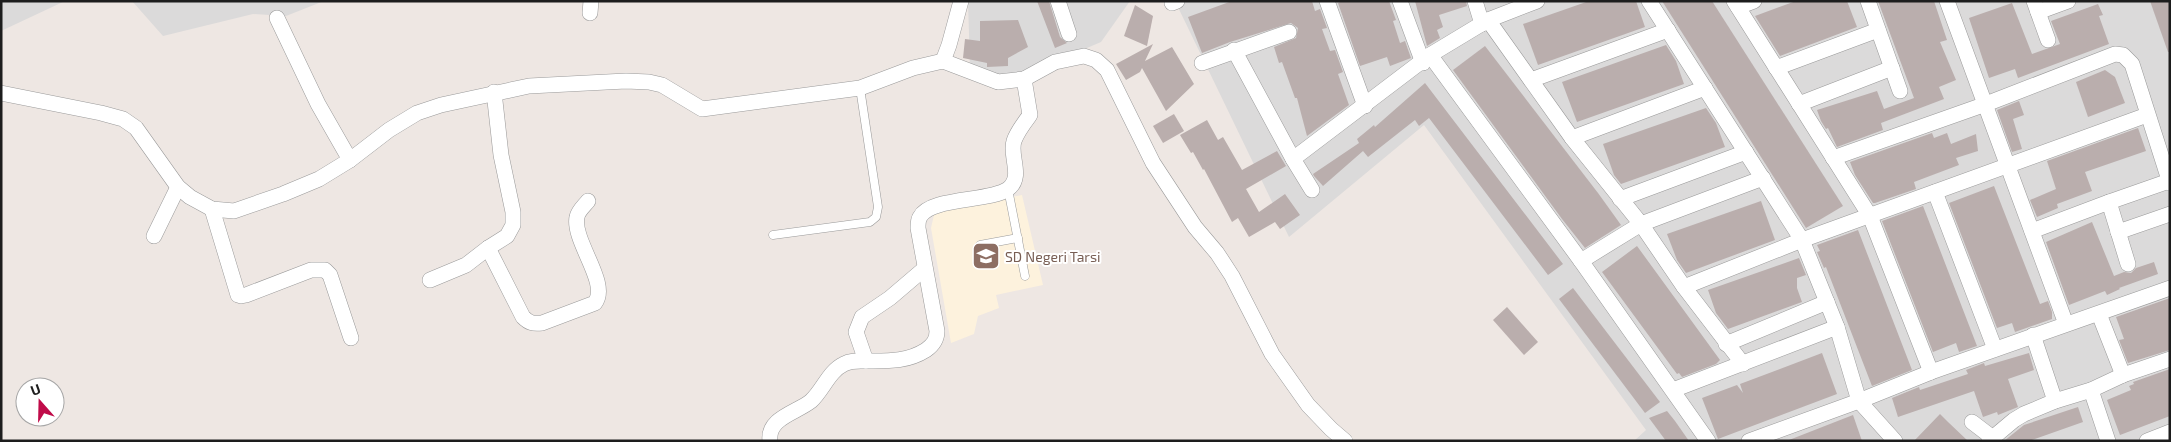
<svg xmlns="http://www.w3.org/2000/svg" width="2171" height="442" viewBox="0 0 2171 442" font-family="'Exo 2',sans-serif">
<rect width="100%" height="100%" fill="#eee7e3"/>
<g fill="#dbdada">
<path d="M1,1H65L1,31Z"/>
<path d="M132,1H324L286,16L253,14L163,36Z"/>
<path d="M968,1H1130L1101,42L1019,77L997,76L970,67Z"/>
<path d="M1175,1H2170V441H1634L1646,430L1424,125L1289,237Z"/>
</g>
<path fill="#fdf2dd" d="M1022,195L1043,285L996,295L999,308L978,316L974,334L951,343L931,228L934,215L945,210Z"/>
<g fill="#baaead">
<path d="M1037,1H1049L1060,37L1067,43L1055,48Z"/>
<path d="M1232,1H1312L1315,11L1320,9L1327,28L1322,29L1330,51L1335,50L1343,72L1338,74L1349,105L1307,136L1297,98H1295L1282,62L1279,63L1274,47L1296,38L1298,28L1291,23L1230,42L1202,53L1188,17Z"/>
<path d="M1342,1H1389L1396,20L1393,21L1400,43L1405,41L1411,58L1390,66L1387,57L1360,66L1338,3Z"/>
<path d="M1415,1H1466L1467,6L1439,15L1443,27L1437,30L1440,38L1427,46Z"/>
<path d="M1589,1H1636L1645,27L1538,65L1523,24Z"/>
<path d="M1662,1H1712L1843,206L1806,228Z"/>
<path d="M1796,1H1847L1857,27L1780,56L1755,16Z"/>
<path d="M1878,1H1934L1947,40L1940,42L1956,80L1939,87L1944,99L1881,123L1883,130L1837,147L1828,128L1826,129L1821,121L1817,110L1877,91L1884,109L1914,98Z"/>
<path d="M2150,1H2170V52H2168Z"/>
<path d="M2012,3L2032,54L2060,44L2051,21L2098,4L2103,15L2099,16L2109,44L2018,78L2015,69L1989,78L1969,18Z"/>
<path d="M1135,5L1153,16L1147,46L1124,36Z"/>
<path d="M1018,20L1028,47L1008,58V66L987,67V63L963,58L965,39L980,41V21Z"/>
<path d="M1153,44L1145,61L1172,47L1194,84L1166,111L1142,68L1140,72L1126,80L1116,64Z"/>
<path d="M1666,45L1676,61L1684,84L1577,122L1562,82Z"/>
<path d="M1485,46L1598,193L1621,225L1585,248L1562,219L1453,70Z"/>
<path d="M2105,70L2115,77L2125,103L2088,117L2076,82Z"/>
<path d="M1425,83L1563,264L1548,275L1429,118L1419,126L1415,120L1368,157L1363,151L1323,186L1314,176L1313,174L1359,143L1357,139L1374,125L1375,127Z"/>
<path d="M2019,101L2024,115L2013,119L2022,149L2012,152L1997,110Z"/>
<path d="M1706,108L1716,123L1725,147L1621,184L1614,175L1603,144Z"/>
<path d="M1174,114L1184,131L1163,143L1153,126Z"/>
<path d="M1207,120L1218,140L1223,137L1242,170L1277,151L1286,166L1246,189L1259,212L1285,194L1300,215L1280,229L1275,222L1249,237L1238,218L1232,222L1204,169L1203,170L1193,152L1191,153L1180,135Z"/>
<path d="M2138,128L2146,151L2085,172L2092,191L2057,204L2058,208L2037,217L2030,200L2056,189L2047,161Z"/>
<path d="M1932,133L1934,138L1947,133L1951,144L1976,134L1978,151L1956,158L1959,165L1914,182L1916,189L1875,203H1873L1855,175L1850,162Z"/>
<path d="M1994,186L2040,304L2048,301L2052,312V319L2015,332L2012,323L1997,328L1949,203Z"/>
<path d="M1761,201L1775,240L1686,273L1677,260L1667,234Z"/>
<path d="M1923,206L1977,346L1959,352L1956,343L1933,352L1882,221Z"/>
<path d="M2092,222L2114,276L2124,272L2131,273L2136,268L2154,262L2158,274L2119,288L2120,289L2107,295L2105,291L2069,305L2046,242Z"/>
<path d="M1858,230L1912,370L1872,386L1826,267L1824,268L1817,252L1820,251L1817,245Z"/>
<path d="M1637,246L1720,360L1716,364L1682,377L1679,373L1677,374L1602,272Z"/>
<path d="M1799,258L1806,275L1797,278V288L1802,302L1728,329L1716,313L1708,290Z"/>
<path d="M1573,288L1660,402L1645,413L1559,299Z"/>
<path d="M2170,298V350L2128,363L2119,340L2124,339L2116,317Z"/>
<path d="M1507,307L1538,342L1524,355L1493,320Z"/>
<path d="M1822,353L1837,394L1718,439L1702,398L1737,385L1743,393L1740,384Z"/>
<path d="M2029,353L2034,370L2008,379L2018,407L1998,415L1997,412L1983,417L1974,391L1898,417L1892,398L1919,387L1920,390L1968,374L1966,370L1984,363L1985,366Z"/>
<path d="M2170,369V416L2120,435L2107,400L2131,390L2129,386L2134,384L2133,382Z"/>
<path d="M2078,407L2083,422L2029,441H2004L2024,425Z"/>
<path d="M1667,411L1675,421L1689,441H1666L1649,418Z"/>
<path d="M1940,414L1948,422L1968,441H1914Z"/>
<path d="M1853,415L1862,441H1790L1789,440Z"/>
</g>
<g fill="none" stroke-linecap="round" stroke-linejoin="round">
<g stroke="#9a9a9a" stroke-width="9">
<g id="service">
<path d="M1008,189L1025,276"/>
<path d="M773,235L870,222L876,217L878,207L860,88"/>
<path d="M980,245L1018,238"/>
</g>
</g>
<g stroke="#9a9a9a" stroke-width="16">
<g id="minor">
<path d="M1058,1L1069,34"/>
<path d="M1327,1L1365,106"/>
<path d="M1400,1L1423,63"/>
<path d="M1475,1L1482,24"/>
<path d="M1649,1L1802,240L1837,327L1859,401L1895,441"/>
<path d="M1734,1L1870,216L1931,372"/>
<path d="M1868,1L1900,91"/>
<path d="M1947,1L2066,324"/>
<path d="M2034,1L2048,40"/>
<path d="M1172,3L1177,1"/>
<path d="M1738,7L1754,1"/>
<path d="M2038,12L2068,1"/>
<path d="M590,13L591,1"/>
<path d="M277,18L318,104L350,160"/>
<path d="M1488,20L1572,138L1641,224L1684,287L1743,364"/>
<path d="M1234,50L1293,159L1312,190"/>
<path d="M1430,55L1581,261L1708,441"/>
<path d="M943,61L949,45L961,1"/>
<path d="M1202,63L1289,32"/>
<path d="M1776,68L1878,30"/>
<path d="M1531,80L1668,30"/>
<path d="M1,93L101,113L123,119L136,128L178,187L190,197L212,209L234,211L283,194L319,179L350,160L389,130L417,113L441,105L529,86L626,81L649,82L662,85L702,109L860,88L913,68L943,61L998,82L1024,79L1055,62L1084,56L1096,60L1107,70L1153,163L1195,227L1217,253L1232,276L1272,354L1308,405L1331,429L1345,441"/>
<path d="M1799,104L1892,68"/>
<path d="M1572,138L1705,88"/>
<path d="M1833,158L1986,104L2115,54L2123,55L2132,64L2170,183"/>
<path d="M1293,159L1430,55L1488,20L1537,1"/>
<path d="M1935,192L1995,349"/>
<path d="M1620,199L1746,152"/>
<path d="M2109,202L2169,181"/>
<path d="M212,209L238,295L241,296L246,295L311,270H325L330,275L351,338"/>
<path d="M2032,231L2109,202L2128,264"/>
<path d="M2118,232L2170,214"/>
<path d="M154,236L178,187"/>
<path d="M488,248L523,317C529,323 533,324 542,323L595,303C610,283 572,241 577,217C578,211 584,206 588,201"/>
<path d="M1581,261L1641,224L1763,178"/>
<path d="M430,280L466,265L488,248L507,236L513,225V212L501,155L494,92"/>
<path d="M1684,287L1802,240L2147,115"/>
<path d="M2099,314L2123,375"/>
<path d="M2033,335L2055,401"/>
<path d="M1726,344L1827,302"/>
<path d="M866,361L856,332L862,317L890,298L924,269"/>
<path d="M1673,390L1837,327"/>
<path d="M2091,390L2108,441"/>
<path d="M1972,422L1993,438"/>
<path d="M770,441C767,418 796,413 811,401C823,390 829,371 844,364C851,360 859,361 867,361C888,361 907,362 926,350C933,345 937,340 937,331L918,228C918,225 918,220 920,217C930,197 990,202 1008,189C1024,177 1009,156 1014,141C1017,132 1024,123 1030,115L1024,79"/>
<path d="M1749,441L1859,401L1931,372L2170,288"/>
<path d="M1989,441L2014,420L2024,414L2055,401L2091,390L2123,375L2170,359"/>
<path d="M2147,441L2170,432"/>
</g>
</g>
<use href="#service" stroke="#fff" stroke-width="8"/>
<use href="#minor" stroke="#fff" stroke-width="15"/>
</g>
<defs>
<g id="school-square" transform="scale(1.4375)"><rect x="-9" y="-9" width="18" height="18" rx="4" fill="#8d6e63" stroke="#fff"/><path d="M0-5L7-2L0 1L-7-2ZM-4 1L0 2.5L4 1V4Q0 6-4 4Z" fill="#fff"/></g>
</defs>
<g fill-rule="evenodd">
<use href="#school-square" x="986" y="256"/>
</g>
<g text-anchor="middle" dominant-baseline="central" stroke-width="4" stroke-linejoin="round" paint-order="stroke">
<g font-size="14" fill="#785e54" stroke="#fff" text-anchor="start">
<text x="1005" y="256">SD Negeri Tarsi</text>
</g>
</g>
<rect width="2171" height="442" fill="none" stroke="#1d1d1d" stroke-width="5"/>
<g transform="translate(40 402) rotate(340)"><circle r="24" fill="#ffffff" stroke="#a5a5a5"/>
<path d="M0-4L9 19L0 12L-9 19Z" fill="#c00b49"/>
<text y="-8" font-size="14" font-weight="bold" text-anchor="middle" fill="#1d1d1d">U</text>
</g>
</svg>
